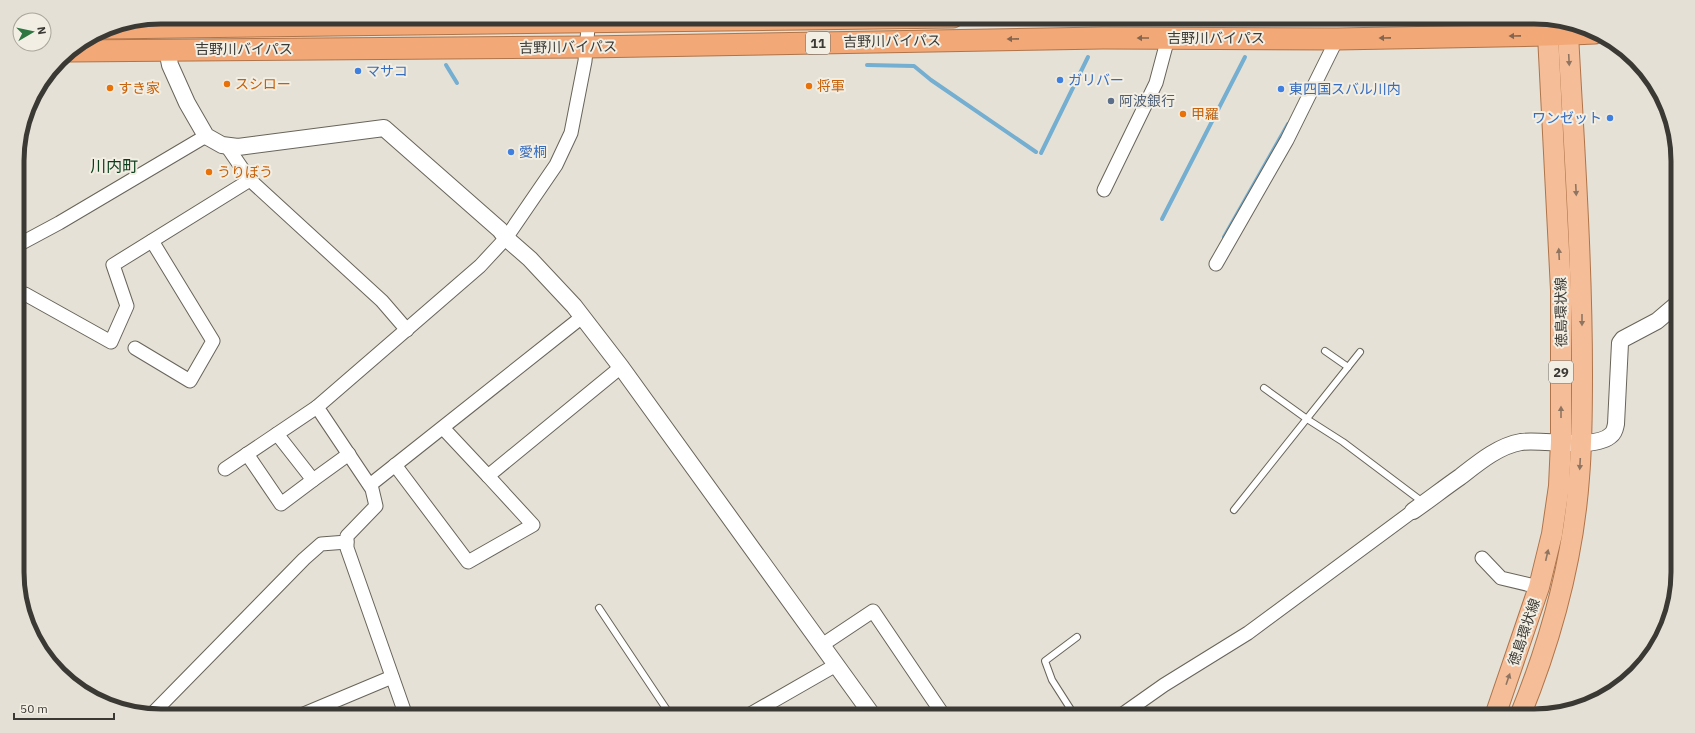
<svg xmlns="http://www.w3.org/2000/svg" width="1695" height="733" viewBox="0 0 1695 733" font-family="'IBM Plex Sans','Noto Sans JP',sans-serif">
<rect width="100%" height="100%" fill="#e6e1d6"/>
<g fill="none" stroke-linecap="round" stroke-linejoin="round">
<g stroke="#74aed1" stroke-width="4">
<path d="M446,65L457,83"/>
<path d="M867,65L914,66L931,80L1036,152"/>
<path d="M1041,153L1088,57"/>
<path d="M1162,219L1245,57"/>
<path d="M1224,237L1288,124"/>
</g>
<g stroke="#68645a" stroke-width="8">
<g id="service">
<path d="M1325,351L1348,367"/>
<path d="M1264,388L1307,419L1343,442L1424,503"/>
<path d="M1234,510L1360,352"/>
<path d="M599,608L671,716"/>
<path d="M1075,716L1052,680L1045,661L1077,637"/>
</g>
</g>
<g stroke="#68645a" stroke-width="15">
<g id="minor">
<path d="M226,145L250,180L382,301L407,330"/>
<path d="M1104,190L1156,83L1168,38"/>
<path d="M18,245L59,223L206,136"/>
<path d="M1216,264L1287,140L1337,39"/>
<path d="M25,294L111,342L127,306L113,265L250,180"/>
<path d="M135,348L190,381L213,341L152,241"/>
<path d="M443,428L488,476L621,367"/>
<path d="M247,454L281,504L313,480L277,434"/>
<path d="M395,465L468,562L533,525L488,476"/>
<path d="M225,469L317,407"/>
<path d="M313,480L349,454"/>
<path d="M370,485L582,317"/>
<path d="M1482,558L1501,578L1539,587"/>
<path d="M822,645L873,611L944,716"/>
<path d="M152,714L304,559L321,544L347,542"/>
<path d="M299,716L392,677"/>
<path d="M406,716L347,548V536L376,506L372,489L317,407L480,266L506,238L556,165L571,133L585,61L589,17"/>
<path d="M747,716L836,665"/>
<path d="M1120,716L1164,685L1248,633L1413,511"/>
</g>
</g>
<g stroke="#68645a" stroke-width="18">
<g id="tertiary">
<path d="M167,50L170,65L187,103L206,136L222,145L238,147L384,128L500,230L506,238L530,259L574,306L621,367L873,716"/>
<path d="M1413,511C1429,500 1444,488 1460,477C1478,463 1498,446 1521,442C1543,439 1596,450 1611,435C1615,432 1615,428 1616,424L1620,343L1623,339L1657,321L1677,304"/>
</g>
</g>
<g stroke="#af7449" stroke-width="22">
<g id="primary">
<path d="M1495,716L1539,587L1552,534L1559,486L1561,442V290L1548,35L1552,21"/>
<path d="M1520,716C1551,640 1573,560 1579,478C1582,443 1582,408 1582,374C1582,260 1574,147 1568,34L1562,23"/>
</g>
</g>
<g stroke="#af7449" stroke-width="23">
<g id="trunk">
<path d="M107,28L953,17"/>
<path d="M69,51L587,47L1103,38L1337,39L1548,35L1595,33"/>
</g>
</g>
<use href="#service" stroke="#fff" stroke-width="6"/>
<use href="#minor" stroke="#fff" stroke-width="13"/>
<use href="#tertiary" stroke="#fff" stroke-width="16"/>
<use href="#primary" stroke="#f5be99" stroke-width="20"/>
<use href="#trunk" stroke="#f2a877" stroke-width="21"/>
</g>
<defs><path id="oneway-solid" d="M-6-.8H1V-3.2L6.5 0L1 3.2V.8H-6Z"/></defs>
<g fill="#84654f">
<use href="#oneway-solid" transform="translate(1515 36) rotate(179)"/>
<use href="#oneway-solid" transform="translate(1143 38) rotate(-180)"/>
<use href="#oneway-solid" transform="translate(1385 38) rotate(179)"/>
<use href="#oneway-solid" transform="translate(1013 39) rotate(179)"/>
</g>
<g fill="#8f7561">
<use href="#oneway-solid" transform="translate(1569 60) rotate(87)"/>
<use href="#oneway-solid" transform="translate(1576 190) rotate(87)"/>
<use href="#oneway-solid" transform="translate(1559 254) rotate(-93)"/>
<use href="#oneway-solid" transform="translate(1582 320) rotate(90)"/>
<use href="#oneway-solid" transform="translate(1561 412) rotate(-90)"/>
<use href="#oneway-solid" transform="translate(1580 464) rotate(93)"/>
<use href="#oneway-solid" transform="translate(1547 555) rotate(-77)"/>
<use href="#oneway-solid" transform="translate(1508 679) rotate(-71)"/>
</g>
<g fill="#3f7fe0" stroke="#f3eee3" stroke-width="1.5">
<circle cx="358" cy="71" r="4"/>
<circle cx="1060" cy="80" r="4"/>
<circle cx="1281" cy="89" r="4"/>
<circle cx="1610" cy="118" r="4"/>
<circle cx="511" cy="152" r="4"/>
</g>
<g fill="#e8710a" stroke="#f3eee3" stroke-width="1.5">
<circle cx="227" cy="84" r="4"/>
<circle cx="809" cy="86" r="4"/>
<circle cx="110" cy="88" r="4"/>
<circle cx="1183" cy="114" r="4"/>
<circle cx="209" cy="172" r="4"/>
</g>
<circle fill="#5c6f8a" stroke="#f3eee3" stroke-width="1.5" cx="1111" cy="101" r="4"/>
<g text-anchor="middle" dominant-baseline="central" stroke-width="4" stroke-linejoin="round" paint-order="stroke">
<g fill="#f3eee3" stroke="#726f68" stroke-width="1">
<rect x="806" y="32" width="24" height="22" rx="3"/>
<rect x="1549" y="361" width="24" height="22" rx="3"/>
</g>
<g font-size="13" font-weight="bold" fill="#3b3934">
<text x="818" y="43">11</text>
<text x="1561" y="372">29</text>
</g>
<g font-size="14" fill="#3b3934" stroke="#f3eee3">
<text x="1216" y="38">吉野川バイパス</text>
<text transform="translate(892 41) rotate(-1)">吉野川バイパス</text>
<text transform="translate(568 47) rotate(-1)">吉野川バイパス</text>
<text x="244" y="49">吉野川バイパス</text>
<text transform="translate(1561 312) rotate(-91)">徳島環状線</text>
<text transform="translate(1524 632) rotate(-71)">徳島環状線</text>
</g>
<g font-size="14" fill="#366cbe" stroke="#f3eee3" text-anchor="start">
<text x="366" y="71">マサコ</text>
<text x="1068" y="80">ガリバー</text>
<text x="1289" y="89">東四国スバル川内</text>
<text x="1602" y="118" text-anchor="end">ワンゼット</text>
<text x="519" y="152">愛桐</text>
</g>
<g font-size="14" fill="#c56008" stroke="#f3eee3" text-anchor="start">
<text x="235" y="84">スシロー</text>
<text x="817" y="86">将軍</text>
<text x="118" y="88">すき家</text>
<text x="1191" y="114">甲羅</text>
<text x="217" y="172">うりぼう</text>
</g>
<g font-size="14" fill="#4e5e75" stroke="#f3eee3" text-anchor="start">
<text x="1119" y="101">阿波銀行</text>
</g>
<g font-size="16" fill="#0a3e1b" stroke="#f3eee3">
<text x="114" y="166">川内町</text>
</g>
</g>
<path d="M0 0H1695V733H0ZM161 24H1534A137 137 0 0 1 1671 161V572A137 137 0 0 1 1534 709H161A137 137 0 0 1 24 572V161A137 137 0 0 1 161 24Z" fill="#e4e0d5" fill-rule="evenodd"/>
<path fill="none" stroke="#3b3934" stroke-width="5" d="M161 24H1534A137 137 0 0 1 1671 161V572A137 137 0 0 1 1534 709H161A137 137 0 0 1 24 572V161A137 137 0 0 1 161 24Z"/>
<g transform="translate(32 32) rotate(81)"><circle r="19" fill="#f3eee3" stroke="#a9a69d"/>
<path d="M0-3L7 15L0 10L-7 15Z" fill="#2e7642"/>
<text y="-6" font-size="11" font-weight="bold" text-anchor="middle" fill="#3b3934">N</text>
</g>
<path d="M14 713v6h100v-6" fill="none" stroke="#3b3934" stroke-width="2"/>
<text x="20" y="713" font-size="12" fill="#3b3934" stroke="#f3eee3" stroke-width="3" paint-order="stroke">50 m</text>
</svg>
